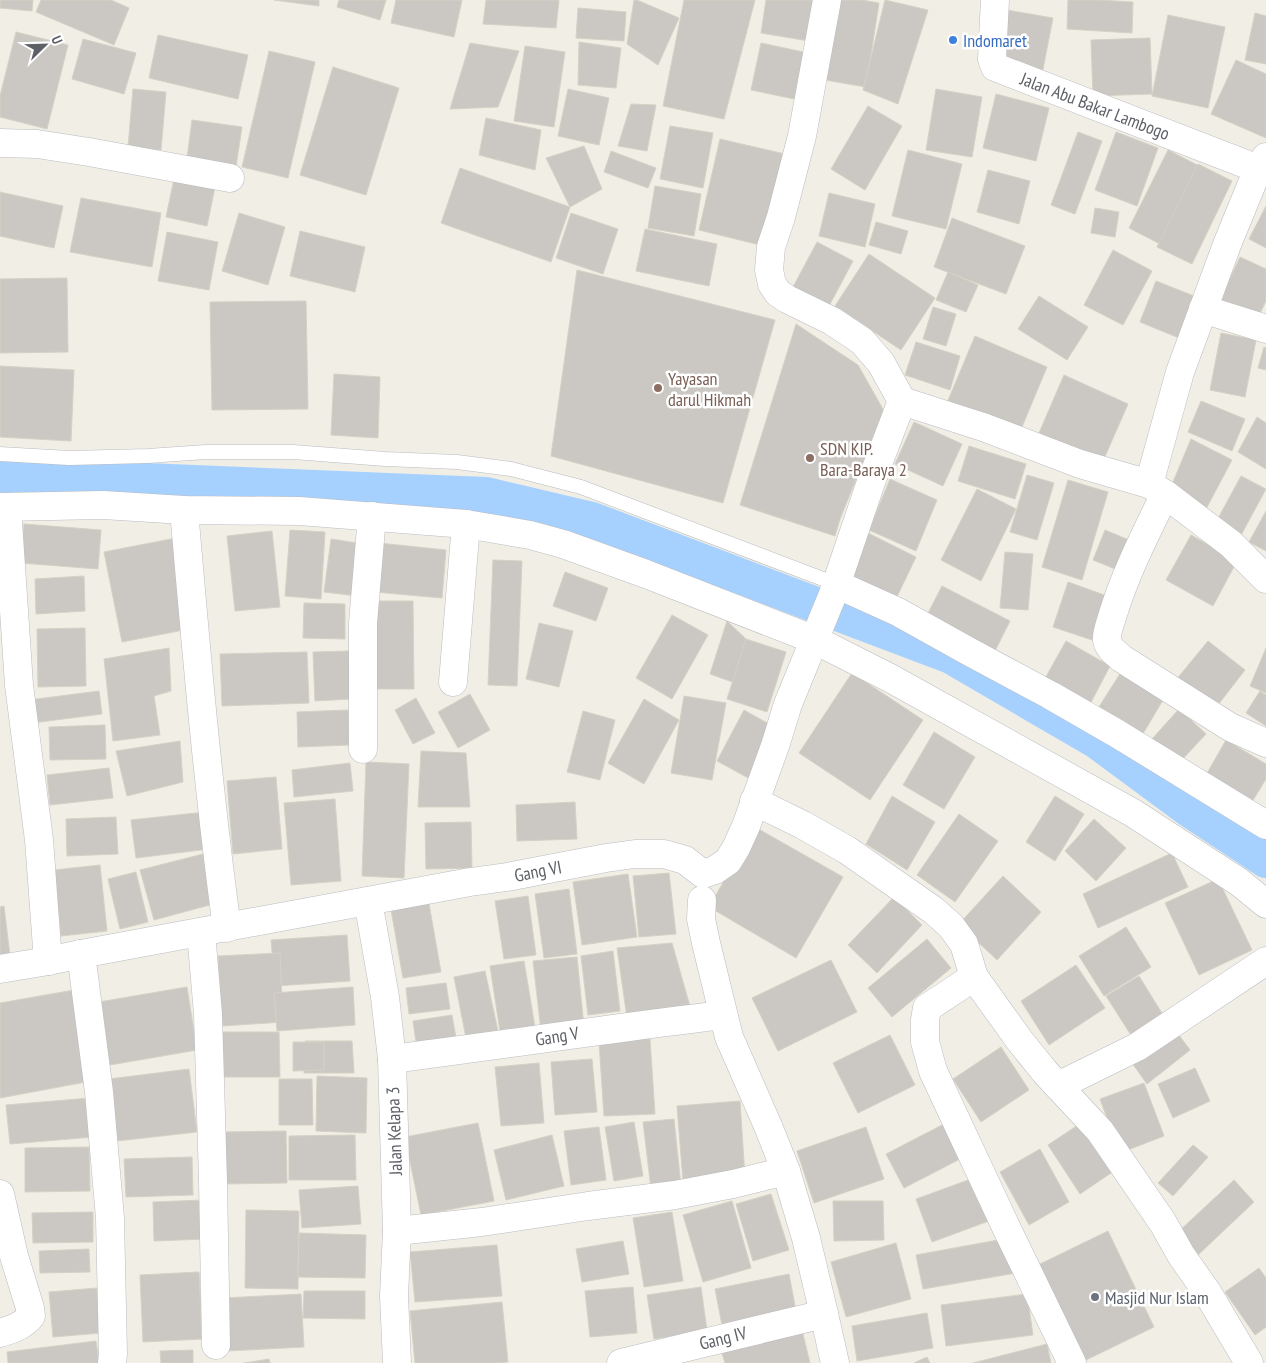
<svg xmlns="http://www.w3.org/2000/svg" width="1266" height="1363" viewBox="0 0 1266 1363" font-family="'PT Sans Narrow',sans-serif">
<rect width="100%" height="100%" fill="#f0eee5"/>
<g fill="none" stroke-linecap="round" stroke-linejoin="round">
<path stroke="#a6d1ff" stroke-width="36" d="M0,475L486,495L592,520L951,656L1097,741L1189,809L1266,860"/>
</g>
<g fill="#cbc8c3" stroke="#d5d1c4">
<path d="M0,0H33L32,11L0,8Z"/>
<path d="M41,0H111L129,8L114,45L36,12Z"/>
<path d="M274,0H319V6Z"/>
<path d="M339,0H386L380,20L337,7Z"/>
<path d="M396,0H462L454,37L391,23Z"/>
<path d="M486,0H559L556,28L483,24Z"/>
<path d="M634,0H637L679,18L658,65L627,44Z"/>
<path d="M684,0H755L724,119L663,106Z"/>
<path d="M766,0H815L809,41L761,33Z"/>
<path d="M831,0H862L879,3L866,87L819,79Z"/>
<path d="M885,0L928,10L898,104L863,90Z"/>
<path d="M1068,0H1098L1133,2L1132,33L1067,29Z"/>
<path d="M578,8L626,12L624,41L576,38Z"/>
<path d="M1007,10L1053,18L1042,74L997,65Z"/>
<path d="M1255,13L1266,16V64L1245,60Z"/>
<path d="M1168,15L1225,27L1208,108L1152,96Z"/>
<path d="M16,32L68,45L47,129L0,117V96Z"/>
<path d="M158,35L248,55L238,99L149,78Z"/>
<path d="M1150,38L1152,94L1093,96L1091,40Z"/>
<path d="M83,39L136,53L124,94L72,79Z"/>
<path d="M579,42L621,48L616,88L578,85Z"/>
<path d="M470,43L519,51L498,107L450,109Z"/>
<path d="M761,43L808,53L799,100L751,90Z"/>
<path d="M525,46L565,52L554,127L514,121Z"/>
<path d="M269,51L315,62L288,178L242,167Z"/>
<path d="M1236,60L1266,74V138L1211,114Z"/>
<path d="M333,67L399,88L366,195L300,175Z"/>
<path d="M133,89L166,92L161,150L128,147Z"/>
<path d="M568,89L609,98L599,145L558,136Z"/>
<path d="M936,89L982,97L972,157L926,150Z"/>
<path d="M996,94L1049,108L1036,161L983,148Z"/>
<path d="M631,104L656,105L647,151L618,146Z"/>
<path d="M868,106L902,126L865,190L831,169Z"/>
<path d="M486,118L541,130L535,170L479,155Z"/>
<path d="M192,120L242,127L235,173L186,166Z"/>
<path d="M670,126L713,133L703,188L660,179Z"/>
<path d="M1078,132L1102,141L1075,214L1051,205Z"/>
<path d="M1116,132L1158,148L1137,206L1095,190Z"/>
<path d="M720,139L785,154L764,246L699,230Z"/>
<path d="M584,146L602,189L570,207L546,158Z"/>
<path d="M908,150L962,164L946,229L892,216Z"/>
<path d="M1168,150L1201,167L1162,245L1129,228Z"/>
<path d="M611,151L656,168L648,188L604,172Z"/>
<path d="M1198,164L1232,181L1192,264L1157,247Z"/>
<path d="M460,168L570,207L551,262L441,223Z"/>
<path d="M988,170L1030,181L1019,224L977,212Z"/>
<path d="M174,179L215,187L207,226L166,217Z"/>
<path d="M655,186L701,194L694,236L648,228Z"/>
<path d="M0,192L63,206L54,248L0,236Z"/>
<path d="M829,193L875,204L865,247L819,236Z"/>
<path d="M81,198L161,213L152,267L70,252Z"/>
<path d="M1266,206V248L1249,239Z"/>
<path d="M1095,208L1119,212L1115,237L1091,233Z"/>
<path d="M239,213L285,227L268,285L222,271Z"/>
<path d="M571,213L618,229L603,274L556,258Z"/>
<path d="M952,218L1025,246L1006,294L934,267Z"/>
<path d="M876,222L908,231L901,254L869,245Z"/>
<path d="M645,229L717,244L709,286L636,271Z"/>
<path d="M300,231L365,247L355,292L290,276Z"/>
<path d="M167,232L218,242L209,290L158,281Z"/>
<path d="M817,242L853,261L829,306L793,287Z"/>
<path d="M1113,250L1152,271L1123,325L1084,305Z"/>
<path d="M869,254L935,298L901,350L835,306Z"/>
<path d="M1240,257L1266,269V301L1255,324L1217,306Z"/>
<path d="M577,270L775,320L723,503L551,456Z"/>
<path d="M948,272L978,285L966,312L936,300Z"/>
<path d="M67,278L68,352L0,353V279Z"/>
<path d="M1156,281L1194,296L1179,338L1140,322Z"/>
<path d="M1039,296L1088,327L1067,360L1018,329Z"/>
<path d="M306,301L308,409L212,410L210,302Z"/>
<path d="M933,307L956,314L946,346L923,339Z"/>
<path d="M796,324L858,365L884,411L840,519L835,536L740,505Z"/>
<path d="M1221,333L1256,340L1245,397L1210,390Z"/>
<path d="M975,336L1047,367L1019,434L947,403Z"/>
<path d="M916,342L960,356L950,390L905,375Z"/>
<path d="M1264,347L1266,348V370L1258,368Z"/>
<path d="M0,366L74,370L71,441L0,437Z"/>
<path d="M334,374L380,377L378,438L331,435Z"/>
<path d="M1064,375L1128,404L1103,461L1039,433Z"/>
<path d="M1201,401L1245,419L1232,451L1188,432Z"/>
<path d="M1257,417L1266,423V469L1238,452Z"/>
<path d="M914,422L962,444L943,486L895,464Z"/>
<path d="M1191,439L1232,460L1205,511L1170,489Z"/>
<path d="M969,446L1026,464L1015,499L958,481Z"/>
<path d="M1027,475L1054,483L1037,540L1010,532Z"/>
<path d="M1241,476L1266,489L1240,537L1215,524Z"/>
<path d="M890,479L937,500L916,551L869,530Z"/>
<path d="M1068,480L1108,492L1082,580L1042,567Z"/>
<path d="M977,489L1016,509L981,581L941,560Z"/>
<path d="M1266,511V551L1249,542Z"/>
<path d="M24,524L101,530L98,569L21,563Z"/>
<path d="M290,530L325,532L321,599L285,596Z"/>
<path d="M1105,530L1136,543L1125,573L1093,560Z"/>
<path d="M272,531L280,607L235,611L227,536Z"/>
<path d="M866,532L916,557L893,605L843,580Z"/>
<path d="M1191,535L1237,561L1213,606L1166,580Z"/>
<path d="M176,538L194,628L122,642L104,552Z"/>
<path d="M331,539L364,544L357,596L324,592Z"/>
<path d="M379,543L446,550L442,598L375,592Z"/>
<path d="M1005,552L1033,554L1028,610L1000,608Z"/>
<path d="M493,560L522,561L517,686L488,685Z"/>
<path d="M565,572L608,588L596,621L553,606Z"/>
<path d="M84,576L85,611L36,614L35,579Z"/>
<path d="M1068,582L1107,596L1092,640L1053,627Z"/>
<path d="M942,586L1010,621L993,655L924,621Z"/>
<path d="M373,601H413L414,689H374Z"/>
<path d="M304,603L345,604V639L303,638Z"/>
<path d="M672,615L708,635L672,699L636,678Z"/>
<path d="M727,621L746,639L752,689L710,674Z"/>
<path d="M539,623L573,631L559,687L526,679Z"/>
<path d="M85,628L86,686L38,687L37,629Z"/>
<path d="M746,639L786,652L767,712L727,699Z"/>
<path d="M1066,641L1110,666L1088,708L1043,682Z"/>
<path d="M1208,641L1245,670L1214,710L1176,680Z"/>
<path d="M169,648L171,691L154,696L160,735L113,741L104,659Z"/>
<path d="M1266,648V693L1250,686Z"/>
<path d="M349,651L351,699L315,701L313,652Z"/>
<path d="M307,652L309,703L222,706L220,654Z"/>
<path d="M1123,669L1166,695L1141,737L1097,710Z"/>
<path d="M852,673L923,720L870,800L799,753Z"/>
<path d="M99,691L102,714L32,723L29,700Z"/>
<path d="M1260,691L1266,695V726L1246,713Z"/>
<path d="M470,694L490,730L458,748L438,712Z"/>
<path d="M684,696L726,703L712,780L671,773Z"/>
<path d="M416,698L435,733L413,744L395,710Z"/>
<path d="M644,699L679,720L644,784L608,763Z"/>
<path d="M1179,709L1206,734L1179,763L1152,739Z"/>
<path d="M348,710L349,745L298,747L297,712Z"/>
<path d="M744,710L778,729L752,780L717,761Z"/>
<path d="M583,711L615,720L600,780L567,772Z"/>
<path d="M105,725L106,759L50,760L49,727Z"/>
<path d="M934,732L975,757L944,809L903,785Z"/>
<path d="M1226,740L1266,764V779L1252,802L1206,775Z"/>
<path d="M180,741L183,782L127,796L116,751Z"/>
<path d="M421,751L466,753L470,807H418Z"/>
<path d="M366,762L409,764L404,878L362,876Z"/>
<path d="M350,763L353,791L294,797L292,770Z"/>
<path d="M109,768L113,798L50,805L47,775Z"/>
<path d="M276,777L282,849L233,854L227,781Z"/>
<path d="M892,796L935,822L907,870L866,844Z"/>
<path d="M1055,796L1084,814L1055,861L1026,842Z"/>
<path d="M335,799L341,881L291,885L284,803Z"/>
<path d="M575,802L577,839L517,841L516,805Z"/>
<path d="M205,812L209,849L136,858L131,820Z"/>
<path d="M959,814L998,841L955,902L917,875Z"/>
<path d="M116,817L118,854L67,856L66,819Z"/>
<path d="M1094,819L1126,848L1096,881L1065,851Z"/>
<path d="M471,822L472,868L426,869L425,823Z"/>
<path d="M755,827L843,877L796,958L709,907Z"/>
<path d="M1172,853L1188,887L1098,928L1083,894Z"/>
<path d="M203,854L217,903L154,920L140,870Z"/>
<path d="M100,865L107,931L61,936L54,870Z"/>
<path d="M136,872L148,922L120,929L108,879Z"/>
<path d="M669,873L676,934L639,937L633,876Z"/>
<path d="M628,874L637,937L582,945L573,882Z"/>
<path d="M1003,876L1041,912L997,960L959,924Z"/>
<path d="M1218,879L1252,950L1199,975L1165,903Z"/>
<path d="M569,889L577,954L544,958L535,894Z"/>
<path d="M528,896L536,955L504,959L495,901Z"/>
<path d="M894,897L922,925L877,973L848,945Z"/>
<path d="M428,898L441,972L403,978L390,904Z"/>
<path d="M4,906L10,956L0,957V907Z"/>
<path d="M1126,927L1151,967L1104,996L1079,956Z"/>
<path d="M347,935L350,981L275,986L271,940Z"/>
<path d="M927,939L951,968L892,1017L868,988Z"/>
<path d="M672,943L691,1010L627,1018L617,948Z"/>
<path d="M613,951L620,1011L588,1015L581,956Z"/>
<path d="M280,953L283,1022L222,1026L218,956Z"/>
<path d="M577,957L584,1027L541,1031L533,961Z"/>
<path d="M831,960L857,1012L778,1051L752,998Z"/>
<path d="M524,961L536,1033L501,1038L490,966Z"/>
<path d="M1076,965L1105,1008L1049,1045L1021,1001Z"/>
<path d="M485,971L498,1031L466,1038L454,977Z"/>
<path d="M1139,976L1168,1023L1136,1043L1106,996Z"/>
<path d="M446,983L450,1009L409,1014L406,988Z"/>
<path d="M187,987L197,1050L110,1065L99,1002Z"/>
<path d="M353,987L355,1025L277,1031L274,993Z"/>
<path d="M74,990L91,1081L0,1098V1003Z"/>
<path d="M452,1015L457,1043L417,1049L413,1021Z"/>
<path d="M1173,1027L1190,1050L1147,1084L1130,1060Z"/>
<path d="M220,1032H279L280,1077H220Z"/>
<path d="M890,1035L915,1085L858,1113L833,1063Z"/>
<path d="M650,1039L655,1114L604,1116L599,1042Z"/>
<path d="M305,1041H352L354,1073H304Z"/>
<path d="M293,1042H324V1070L293,1071Z"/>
<path d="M1001,1047L1029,1090L981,1122L953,1079Z"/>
<path d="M592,1059L597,1112L555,1115L551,1062Z"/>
<path d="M539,1063L544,1123L501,1126L495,1067Z"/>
<path d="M1195,1068L1210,1101L1173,1118L1158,1084Z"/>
<path d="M189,1069L197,1132L117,1141L109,1079Z"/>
<path d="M317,1076L367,1078L366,1133L316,1131Z"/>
<path d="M279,1079H312L313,1125H279Z"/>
<path d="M1144,1083L1164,1136L1120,1153L1100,1099Z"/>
<path d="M90,1098L93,1137L10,1144L6,1105Z"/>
<path d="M740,1101L745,1177L683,1181L677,1106Z"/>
<path d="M674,1119L681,1186L651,1189L643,1122Z"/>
<path d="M634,1122L643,1176L614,1181L605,1127Z"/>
<path d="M478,1123L494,1201L421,1215L405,1137Z"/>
<path d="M1081,1123L1114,1171L1080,1194L1048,1145Z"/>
<path d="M944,1124L962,1158L904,1188L886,1154Z"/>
<path d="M599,1127L606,1180L571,1185L564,1131Z"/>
<path d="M866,1127L884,1179L814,1203L797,1151Z"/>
<path d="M286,1131L287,1183L224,1184L223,1132Z"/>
<path d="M355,1135L356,1180H289V1136Z"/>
<path d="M552,1135L564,1186L506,1200L494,1150Z"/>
<path d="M1193,1145L1208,1157L1173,1196L1158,1183Z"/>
<path d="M89,1147L90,1191L25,1192V1148Z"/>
<path d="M1040,1149L1069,1202L1029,1225L1000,1172Z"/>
<path d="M192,1157L193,1195L126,1197L124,1159Z"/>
<path d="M982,1175L997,1218L932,1242L916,1199Z"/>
<path d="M1234,1180L1254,1202L1198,1255L1177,1233Z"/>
<path d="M358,1186L361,1224L302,1228L299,1190Z"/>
<path d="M771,1194L789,1250L753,1261L736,1204Z"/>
<path d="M204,1200L205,1239L154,1241L153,1202Z"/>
<path d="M732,1201L751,1268L703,1282L683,1215Z"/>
<path d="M833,1201H883L884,1240L834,1241Z"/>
<path d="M246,1210L299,1211L298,1289L245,1288Z"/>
<path d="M93,1212V1242L33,1243L32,1213Z"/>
<path d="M672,1212L683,1281L644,1287L633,1218Z"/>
<path d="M1108,1231L1154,1327L1082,1362L1036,1266Z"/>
<path d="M299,1233L366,1235L365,1278L298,1277Z"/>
<path d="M1009,1238L1016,1273L923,1289L916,1255Z"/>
<path d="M623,1241L629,1274L582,1282L576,1249Z"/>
<path d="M896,1243L911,1299L846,1317L831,1262Z"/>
<path d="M497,1245L502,1296L415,1302L410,1252Z"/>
<path d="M89,1249L90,1272L40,1273L39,1251Z"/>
<path d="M1259,1268L1266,1278V1327L1255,1335L1225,1292Z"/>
<path d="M199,1272L202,1339L143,1342L140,1275Z"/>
<path d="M789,1274L796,1311L722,1325L715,1289Z"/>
<path d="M633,1287L637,1333L590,1337L585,1291Z"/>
<path d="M701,1287L707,1331L654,1339L647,1295Z"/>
<path d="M97,1288L101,1333L53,1337L49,1292Z"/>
<path d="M304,1291H365V1319L303,1318Z"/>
<path d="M301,1294L304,1347L227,1351L224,1298Z"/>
<path d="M1027,1294L1033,1335L946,1346L941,1305Z"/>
<path d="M502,1302L508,1362L495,1363H415L410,1311Z"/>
<path d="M927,1313L933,1348L857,1361L852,1326Z"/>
<path d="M802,1330L810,1363H725L721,1350Z"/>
<path d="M96,1341L99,1363H8L7,1352Z"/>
<path d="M1047,1344L1051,1363H973Z"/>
<path d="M193,1350V1363H161L160,1351Z"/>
<path d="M927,1357L930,1363H914Z"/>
<path d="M269,1359L270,1363H244Z"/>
</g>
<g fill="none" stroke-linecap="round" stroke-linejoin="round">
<g stroke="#babcc1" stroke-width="15">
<path id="service" d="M0,454L69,458L148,456L206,452H293L385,459L457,462L511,469L581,487L836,584"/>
</g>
<g stroke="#babcc1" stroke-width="29">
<g id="minor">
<path d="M995,0L992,59L995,67L1266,172"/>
<path d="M0,143L37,144L89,152L230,178"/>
<path d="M1203,309L1266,329"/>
<path d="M902,401L983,427L1080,464L1149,484L1165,494L1231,544L1266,579"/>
<path d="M1149,484L1180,372L1228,242L1258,169L1266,157"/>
<path d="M1165,494C1146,533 1126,572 1113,614C1111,622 1106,632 1107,640C1108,648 1116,653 1121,658L1230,727L1266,743"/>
<path d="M0,507L103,505L184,510L299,511L466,524L530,535L563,544L646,574L815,640L890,678L1133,813L1239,882L1266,904"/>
<path d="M7,507L19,685L39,840L48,961"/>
<path d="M184,510C196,649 208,789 227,928"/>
<path d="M836,584L898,612L968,651L1050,695L1116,733L1266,825"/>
<path d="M453,682L466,524"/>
<path d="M363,749V623L372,516"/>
<path d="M754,801L803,825L847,850L933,910L951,926L964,944L974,977L1020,1041L1045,1072L1100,1131L1163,1223L1181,1255L1207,1292L1249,1363"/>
<path d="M702,900L701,919L706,943L729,1037L768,1126L786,1171L806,1238L824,1314L835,1363"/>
<path d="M368,901L385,997L392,1059L397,1231L394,1296L397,1363"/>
<path d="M201,932L208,1014L213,1181L216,1345"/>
<path d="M81,954L99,1092L110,1218L113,1354L112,1363"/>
<path d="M0,969L48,961L81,954L470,882L507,877L606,858L635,854H664L685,860L703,874L715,870L728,861L736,848L746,826L775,746L788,704L833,594L871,482L902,401L881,363L862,341L832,321L787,299L778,293L772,284L769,270L771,247L781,217L802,136L827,0"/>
<path d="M974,977L927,1008L925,1020V1042L933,1071L1006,1227L1072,1363"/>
<path d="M392,1059C502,1045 612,1028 723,1015"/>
<path d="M1058,1086L1137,1047L1266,961"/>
<path d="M0,1194L14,1256L30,1308L31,1316C23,1326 12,1329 0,1333"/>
<path d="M397,1231L482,1222L588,1206L675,1195L733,1184L786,1171"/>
<path d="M621,1363L824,1314"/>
</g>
</g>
<use href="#service" stroke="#fff" stroke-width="14"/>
<use href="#minor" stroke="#fff" stroke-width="28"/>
</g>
<circle fill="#3f7fe0" stroke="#fff" stroke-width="2" cx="953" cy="40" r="5"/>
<g fill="#8d6e63" stroke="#fff" stroke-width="2">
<circle cx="658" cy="388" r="5"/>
<circle cx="810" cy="458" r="5"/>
</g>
<circle fill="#6b7280" stroke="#fff" stroke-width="2" cx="1095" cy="1297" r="5"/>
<g text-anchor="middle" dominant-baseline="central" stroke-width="5" stroke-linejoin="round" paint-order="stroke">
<g font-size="18" fill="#366cbe" stroke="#fff" text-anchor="start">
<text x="963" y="40">Indomaret</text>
</g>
<g font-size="18" fill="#5d6066" stroke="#fff">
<text transform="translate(1095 106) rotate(21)">Jalan Abu Bakar Lambogo</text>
<text transform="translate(538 871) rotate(-11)">Gang VI</text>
<text transform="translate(557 1036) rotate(-9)">Gang V</text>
<text transform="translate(394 1131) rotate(-92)">Jalan Kelapa 3</text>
<text transform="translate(723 1338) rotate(-14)">Gang IV</text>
</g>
<g font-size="18" fill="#785e54" stroke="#fff" text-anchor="start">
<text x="668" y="378">Yayasan<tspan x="668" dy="21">darul Hikmah</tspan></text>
<text x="820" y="448">SDN KIP.<tspan x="820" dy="21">Bara-Baraya 2</tspan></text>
</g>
<g font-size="18" fill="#5b616d" stroke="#fff" text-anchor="start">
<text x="1105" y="1297">Masjid Nur Islam</text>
</g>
</g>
<g transform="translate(45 45) rotate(67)" stroke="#ffffff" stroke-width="4" paint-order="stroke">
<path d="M0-4L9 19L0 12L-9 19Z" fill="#5d6066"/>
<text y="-8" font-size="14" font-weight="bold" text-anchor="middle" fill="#5d6066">U</text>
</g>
</svg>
